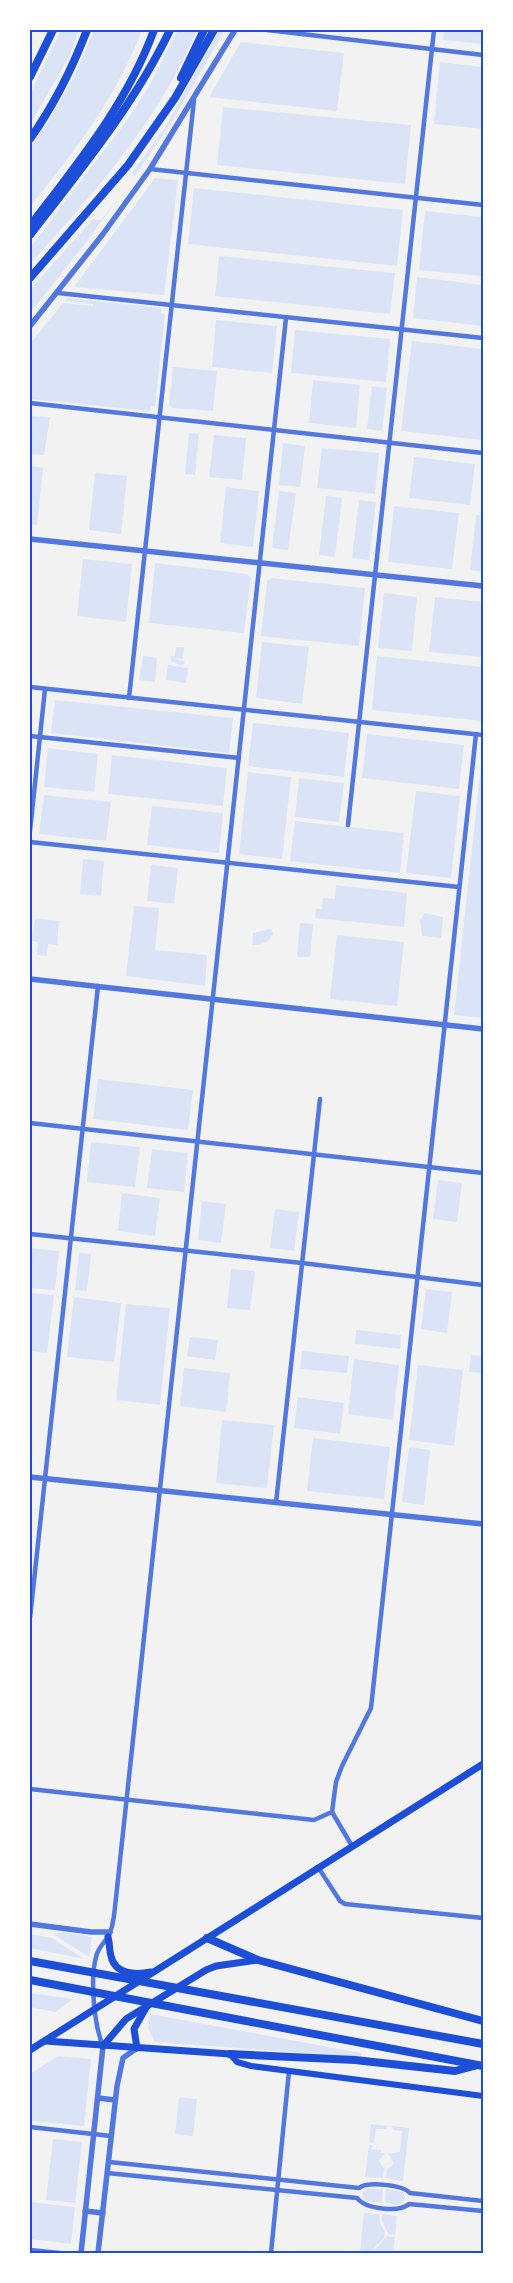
<svg xmlns="http://www.w3.org/2000/svg" width="513" height="2283" viewBox="0 0 513 2283" font-family="'Nunito Sans',sans-serif">
<rect width="100%" height="100%" fill="#f2f2f2"/>
<g fill="#dbe4f7">
<path d="M61,30H79L69,57L30,124V94Z"/>
<path d="M94,30H142C115,100 76,149 30,207V148L53,114L77,71Z"/>
<path d="M178,30H197C156,125 97,189 30,264V248L125,123L148,88Z"/>
<path d="M219,30H225L171,123L135,176L132,173L166,126Z"/>
<path d="M444,30H483V44L443,40Z"/>
<path d="M241,42L344,53L337,111L209,97Z"/>
<path d="M440,62L483,67V129L434,124Z"/>
<path d="M223,107L411,125L405,184L217,165Z"/>
<path d="M155,178L178,180L164,295L74,287Z"/>
<path d="M194,188L403,210L397,266L188,244Z"/>
<path d="M118,199L84,245L30,313V290L93,219L101,220Z"/>
<path d="M425,211L483,217V276L419,270Z"/>
<path d="M219,256L395,273L390,314L215,296Z"/>
<path d="M417,277L483,285V326L413,318Z"/>
<path d="M68,298L161,308V313L165,314L164,324L155,406H151L150,411L30,399V344L63,303L93,306V304L65,301Z"/>
<path d="M216,320L277,326L272,373L212,367Z"/>
<path d="M295,330L390,339L386,382L291,373Z"/>
<path d="M412,341L483,349V440L401,431Z"/>
<path d="M173,367L217,371L213,411L172,408L169,405Z"/>
<path d="M313,380L360,385L356,428L309,423Z"/>
<path d="M372,386L387,388L382,431L367,429Z"/>
<path d="M30,416L50,417L44,455L30,454Z"/>
<path d="M189,433L199,434L195,475L185,474Z"/>
<path d="M214,435L246,438L242,480L209,477Z"/>
<path d="M283,443L305,446L300,487L279,485Z"/>
<path d="M322,448L379,453L375,494L317,488Z"/>
<path d="M414,457L475,464L470,505L409,498Z"/>
<path d="M30,466L43,468L37,525L30,524Z"/>
<path d="M95,473L127,476L121,534L89,530Z"/>
<path d="M226,487L259,491L253,547L220,543Z"/>
<path d="M279,491L296,493L288,550L272,548Z"/>
<path d="M326,496L342,498L335,557L319,555Z"/>
<path d="M359,500L376,502L369,560L352,558Z"/>
<path d="M394,506L459,513L452,569L388,562Z"/>
<path d="M476,515L483,516V572L470,570Z"/>
<path d="M83,559L132,564L126,622L77,616Z"/>
<path d="M155,563L247,574L251,578L244,633L149,623Z"/>
<path d="M271,578L365,588L359,646L261,636L267,581Z"/>
<path d="M384,593L417,597L412,651L378,648Z"/>
<path d="M435,597L483,602V657L429,652Z"/>
<path d="M262,642L309,647L302,704L256,698Z"/>
<path d="M176,647H184L183,659L174,658L185,662L184,664L179,665L171,661L170,656H175Z"/>
<path d="M143,656L157,658L155,682L139,680Z"/>
<path d="M377,656L483,667V721L372,710Z"/>
<path d="M168,665L188,668L186,683L166,680Z"/>
<path d="M55,700L233,718L229,753L51,733Z"/>
<path d="M253,723L349,733L344,777L248,766Z"/>
<path d="M367,734L464,745L459,789L362,778Z"/>
<path d="M483,747V1018L454,1015Z"/>
<path d="M48,748L98,754L94,792L44,787Z"/>
<path d="M112,755L227,768L223,806L108,794Z"/>
<path d="M248,772L291,777L282,859L239,854Z"/>
<path d="M299,778L344,783L339,822L295,817Z"/>
<path d="M416,791L460,796L451,878L406,873Z"/>
<path d="M44,795L111,802L106,841L39,834Z"/>
<path d="M152,806L223,813L219,853L147,845Z"/>
<path d="M295,821L404,833L400,873L290,861Z"/>
<path d="M83,859L104,861L101,896L80,894Z"/>
<path d="M151,865L178,868L174,904L147,901Z"/>
<path d="M336,885L407,893L404,927L315,918L316,909H322L323,898L335,899Z"/>
<path d="M134,906L159,908L155,950L207,955L205,986L126,976Z"/>
<path d="M425,913L443,917L441,938L422,936L420,920Z"/>
<path d="M35,918L59,921L57,945L48,944L47,956L37,955L38,942L32,941Z"/>
<path d="M300,923L313,924L310,957H297Z"/>
<path d="M271,929L273,934C268,943 263,945 252,945L253,933Z"/>
<path d="M337,935L404,942L397,1006L330,999Z"/>
<path d="M98,1079L193,1090L188,1130L93,1119Z"/>
<path d="M91,1142L140,1147L135,1187L87,1182Z"/>
<path d="M152,1149L188,1153L184,1192L147,1188Z"/>
<path d="M438,1180L462,1183L457,1222L433,1219Z"/>
<path d="M122,1193L160,1198L155,1236L118,1231Z"/>
<path d="M202,1201L226,1204L221,1243L198,1240Z"/>
<path d="M275,1209L299,1212L294,1251L270,1248Z"/>
<path d="M30,1248L59,1251L55,1290L30,1288Z"/>
<path d="M79,1253L91,1254L87,1291L75,1290Z"/>
<path d="M231,1269L255,1271L250,1310L227,1308Z"/>
<path d="M426,1289L452,1292L447,1333L421,1329Z"/>
<path d="M30,1293L54,1295L47,1353L30,1351Z"/>
<path d="M74,1297L121,1303L114,1362L67,1357Z"/>
<path d="M126,1304L170,1308L160,1405L116,1400Z"/>
<path d="M356,1330L401,1335L400,1349L355,1344Z"/>
<path d="M190,1337L218,1340L215,1360L187,1356Z"/>
<path d="M302,1351L349,1356L347,1373L300,1369Z"/>
<path d="M471,1355L483,1356V1373L469,1372Z"/>
<path d="M354,1359L399,1365L393,1420L348,1414Z"/>
<path d="M418,1365L463,1370L454,1446L409,1440Z"/>
<path d="M184,1368L230,1373L226,1412L180,1406Z"/>
<path d="M298,1397L344,1403L340,1434L294,1428Z"/>
<path d="M222,1420L274,1425L267,1488L216,1483Z"/>
<path d="M313,1438L390,1447L384,1499L307,1491Z"/>
<path d="M409,1447L430,1450L424,1505L402,1502Z"/>
<path d="M62,1932L92,1937L89,1957L53,1934Z"/>
<path d="M30,1934L52,1938L84,1959L30,1948Z"/>
<path d="M30,1993L73,1999L55,2012L30,2007Z"/>
<path d="M150,2014L361,2053V2057L155,2042L148,2029Z"/>
<path d="M58,2056L91,2059L84,2126L30,2121V2074Z"/>
<path d="M179,2097L197,2099L193,2136L175,2134Z"/>
<path d="M371,2124L388,2126L385,2129H376L374,2143L369,2142Z"/>
<path d="M392,2126L409,2128L403,2181L386,2178L387,2169L392,2166L393,2162L388,2154L400,2152L402,2131L393,2130Z"/>
<path d="M53,2139L82,2142L75,2203L46,2200Z"/>
<path d="M369,2145H373L372,2149L381,2150V2153H385L379,2161L384,2169L383,2178L365,2177Z"/>
<path d="M366,2188L383,2189L382,2203L365,2201L362,2194Z"/>
<path d="M386,2189L403,2192L405,2197L403,2202L398,2205L385,2203Z"/>
<path d="M30,2202L75,2207L71,2244L30,2239Z"/>
<path d="M364,2213L379,2214L380,2223L385,2232L384,2238L369,2253H360Z"/>
<path d="M382,2214L397,2216L395,2235L388,2234L382,2220Z"/>
<path d="M387,2236L395,2237L393,2253H372Z"/>
</g>
<g fill="none" stroke-linecap="round" stroke-linejoin="round">
<g stroke="#5277de" stroke-width="4.5">
<path d="M267,30L483,55"/>
<path d="M150,169L483,205"/>
<path d="M58,293L483,338"/>
<path d="M30,403L483,453"/>
<path d="M30,687L483,735"/>
<path d="M129,698L194,100"/>
<path d="M30,736L239,758"/>
<path d="M348,825L434,30"/>
<path d="M30,831L45,689"/>
<path d="M30,842L459,887"/>
<path d="M30,1123L483,1173"/>
<path d="M30,1234L302,1263L483,1285"/>
<path d="M276,1503L320,1099"/>
<path d="M30,1618L98,986"/>
<path d="M30,1789L314,1820L332,1812"/>
<path d="M332,1812L336,1782L342,1766L371,1708L476,734"/>
<path d="M332,1812L352,1846"/>
<path d="M318,1867L340,1901L345,1904L483,1918"/>
<path d="M103,2046C94,2025 90,1979 96,1957C98,1948 103,1944 108,1937C113,1929 114,1916 115,1907L286,318"/>
<path d="M30,2127L111,2136"/>
<path d="M109,2162L359,2188C368,2181 403,2185 410,2193L483,2201"/>
<path d="M107,2173L357,2198C365,2209 399,2213 409,2204L483,2211"/>
<path d="M30,2250L60,2253"/>
<path d="M271,2253L289,2071"/>
</g>
<g stroke="#5277de" stroke-width="5.5">
<path d="M30,326L103,234L150,169L235,30"/>
<path d="M30,539L483,586"/>
<path d="M30,979L483,1029"/>
<path d="M30,1477L483,1524"/>
<path d="M30,1924L91,1932H110"/>
<path d="M98,2098L115,2100"/>
<path d="M85,2211L103,2213"/>
<path d="M81,2253L103,2046"/>
<path d="M98,2253L117,2086L123,2058L137,2048"/>
</g>
<path stroke="#1d4ed8" stroke-width="6" d="M230,2054L237,2062L251,2066L483,2096"/>
<g stroke="#1d4ed8" stroke-width="7">
<path d="M108,1937C110,1944 109,1950 111,1956C115,1975 136,1975 151,1972"/>
<path d="M45,2041L230,2054"/>
<path d="M103,2046L126,2019L206,1970L216,1966L258,1960"/>
<path d="M137,2048L134,2029L147,2006"/>
<path d="M30,2050L483,1764"/>
</g>
<g stroke="#1d4ed8" stroke-width="8">
<path d="M30,77L53,30"/>
<path d="M181,78L204,30"/>
<path d="M30,139C54,105 72,69 87,30"/>
<path d="M30,226C77,164 127,104 154,30"/>
<path d="M30,235C81,169 134,105 170,30"/>
<path d="M30,278L128,165L175,98L214,30"/>
<path d="M207,1938L258,1960L483,2021"/>
<path d="M30,1961L483,2044"/>
<path d="M30,1980L483,2066"/>
<path d="M230,2054L355,2060L455,2071L474,2066"/>
</g>
</g>
<rect width="513" height="2283" fill="none" stroke="#ffffff" stroke-width="62"/>
<rect x="31" y="31" width="451" height="2221" fill="none" stroke="#1d4ed8" stroke-width="2"/>
</svg>
